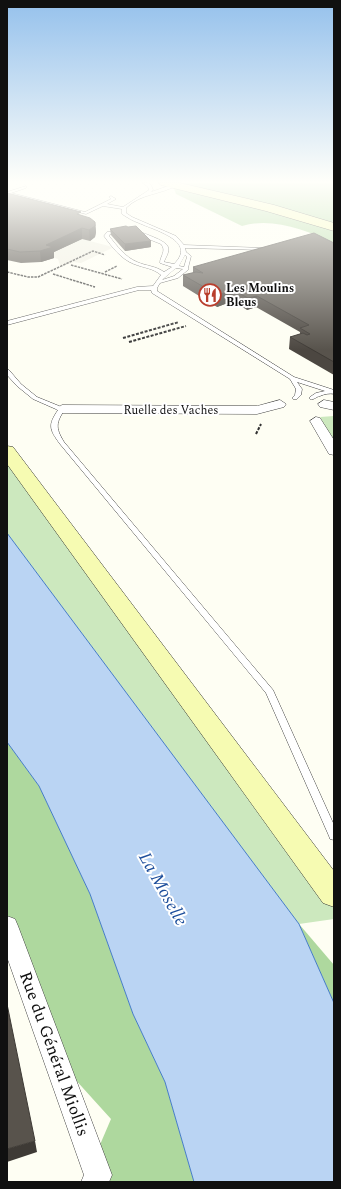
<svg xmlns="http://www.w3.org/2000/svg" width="341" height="1189" viewBox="0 0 341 1189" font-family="Spectral,serif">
<rect width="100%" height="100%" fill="#fefef3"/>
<g fill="#cce8be">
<path d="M334,416V443L320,417Z"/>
<path d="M7,451L334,894V919L299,924L7,533Z"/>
</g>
<g fill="#aed89e">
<path d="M172,183H334V243C306,230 272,217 242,226L176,194Z"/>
<path d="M7,742L39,786L90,894L133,1014L165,1082L194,1182H84L111,1119L54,1056L7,926Z"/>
<path d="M299,924L334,965V1003Z"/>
</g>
<path fill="#efeee1" d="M82,239L109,246L112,248L81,263L74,262L64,266L60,265L58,259L47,255Z"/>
<path fill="#bad4f3" stroke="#457cc7" d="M7,533L299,924L334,1003V1182H194L165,1082L133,1014L90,894L39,786L7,742Z"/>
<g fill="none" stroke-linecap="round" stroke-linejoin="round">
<g stroke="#434343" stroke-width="1">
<g id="lane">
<path d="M143,183H148L151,185L153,190L151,192L174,184L177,185C161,195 141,193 126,208V213L132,217L176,236L184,245L263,248L265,249L263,250L185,248L186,252L191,256L188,268L189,269L178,278L160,283L157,288V291L294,377L334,390V394C330,393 324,394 320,396C315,397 315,400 310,399V397L316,393L325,391L297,382L302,389L301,395L297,399H293L292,398L295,395L296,389L290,379L152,293L151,290H139L7,325V321L137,287L153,286L161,275C153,268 144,268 134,264C121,259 112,247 104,236L107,232L122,231V233L110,234L109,236C117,246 125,257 137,262C146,266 156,266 164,272L172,267L160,263C160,256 167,251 161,244L131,232V230H135C142,233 166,240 168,247C170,252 165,258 164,262L174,264C198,241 154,230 139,223C133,221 128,218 122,214V209L103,206L86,214L7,194V192L26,186V188L11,193L85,212L111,199L109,197L111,196L116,199L107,204L123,207L149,190L148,187ZM185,255L187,257L184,267L179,266ZM176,268L183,269L174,276L162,280Z"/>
<path d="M7,369L9,370L21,384L37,397L64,408L65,409C56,423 55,427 64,442L273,690L334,825V840L330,839L329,836L266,693L60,444C49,429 48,425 58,410L33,399L17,386L7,375Z"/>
</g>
</g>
<g stroke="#434343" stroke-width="1">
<g id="street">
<path d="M280,400L286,404L284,407L257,414L62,413L56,409L62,405L257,406Z"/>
<path d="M324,400L334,402V410L320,407L318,404Z"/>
<path d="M316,417L320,418L334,440V455L329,454L310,421Z"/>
<path d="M7,916L15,919L18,926L112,1175L109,1182H81L84,1175L7,957Z"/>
</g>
</g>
<g stroke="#323232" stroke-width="1">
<g id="secondary">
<path d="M159,183H180L274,205L334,223V231L266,211L161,185Z"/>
<path d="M7,446L13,447L334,871V907L323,903L7,464Z"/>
</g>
</g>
<g stroke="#323232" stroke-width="1.5" stroke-dasharray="2.5 1" stroke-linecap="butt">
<path d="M71,265L122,279"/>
<path d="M7,272L28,277H38L93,251L105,255"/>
<path d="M105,272L117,266"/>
<path d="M53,274L95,287"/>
</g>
<g stroke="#323232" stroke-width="2" stroke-dasharray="3 1.5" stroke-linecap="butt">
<path d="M123,338L179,322"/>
<path d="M129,342L186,326"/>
<path d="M256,434L261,424"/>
</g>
<use href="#lane" fill="#fff" fill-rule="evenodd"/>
<use href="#street" fill="#fff" fill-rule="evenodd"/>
<use href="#secondary" fill="#f6fbb2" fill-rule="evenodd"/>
</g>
<g fill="#4c4741">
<path d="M7,193L81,215L95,222L96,232L95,237L90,241L82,239L54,252V258L41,262L21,263L7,260Z"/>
<path d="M128,227L151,241V247L125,251L111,235L110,229Z"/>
<path d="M334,243V375L289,349L290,337L300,334V332L256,307L247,310L233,301L217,307L183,286V275L193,273V267Z"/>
</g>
<g fill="#3e3a35">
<path d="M95,222L96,232L95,237L90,241L89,230Z"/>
<path d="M82,228V239L54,252V258L41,262L40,251L46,245Z"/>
<path d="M151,241V247L125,251V244Z"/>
<path d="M233,290V301L217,307L218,295Z"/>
<path d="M257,296L256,307L247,310L248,298Z"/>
<path d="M35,1141L37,1152L7,1162V1149Z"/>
</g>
<g fill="#58534c" stroke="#3e3a35">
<path d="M7,193L81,212L77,214L90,218L95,222V226L89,230L82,228L46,245L53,247L40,251L20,252L7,249Z"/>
<path d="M126,226L128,227L136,226L151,241L125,244L110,229Z"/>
<path d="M314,233L334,243V362L290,337L303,333L307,335L310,334L300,328L309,325L257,296L248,298L233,290L218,295L183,275L196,272L203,273L193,267Z"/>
<path d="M7,1004L35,1141L7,1149Z"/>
</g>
<linearGradient id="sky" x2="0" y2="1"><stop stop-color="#95c1ec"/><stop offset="0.52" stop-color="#fffffa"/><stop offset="1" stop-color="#fffffa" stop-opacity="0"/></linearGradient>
<rect width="341" height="350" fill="url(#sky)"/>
<defs>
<g id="restaurant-ring" transform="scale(1.15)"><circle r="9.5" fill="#fff" stroke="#b93f2e" stroke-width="1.5"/><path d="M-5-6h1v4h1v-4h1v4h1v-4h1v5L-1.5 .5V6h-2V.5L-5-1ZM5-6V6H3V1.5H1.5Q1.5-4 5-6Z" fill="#b93f2e"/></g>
</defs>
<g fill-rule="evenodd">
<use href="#restaurant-ring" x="210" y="295"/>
</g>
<g text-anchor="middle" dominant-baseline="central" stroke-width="4" stroke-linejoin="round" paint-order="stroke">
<g font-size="12" font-weight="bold" fill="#101010" stroke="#fff" text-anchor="start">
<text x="226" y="288">Les Moulins<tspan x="226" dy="14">Bleus</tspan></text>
</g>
<g font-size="12" fill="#101010" stroke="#fff">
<text x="171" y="410">Ruelle des Vaches</text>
</g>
<g font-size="17" fill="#101010" stroke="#fff">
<text transform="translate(54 1054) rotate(70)">Rue du Général Miollis</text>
</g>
<g font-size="18" font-style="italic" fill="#1e4f9c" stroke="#fff">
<text transform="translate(163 889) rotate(61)">La Moselle</text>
</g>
</g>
<rect width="341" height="1189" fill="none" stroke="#101010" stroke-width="16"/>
</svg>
